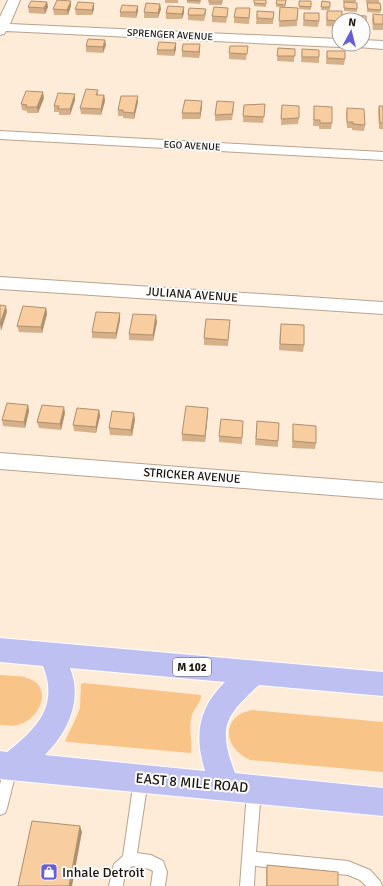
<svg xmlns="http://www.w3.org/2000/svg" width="383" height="886" viewBox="0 0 383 886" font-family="Signika,sans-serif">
<rect width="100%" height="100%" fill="#feecd9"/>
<g fill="#f9c488">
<path d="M0,675C10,676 21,675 30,679C53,689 39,718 21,724C15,727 7,725 0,725Z"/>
<path d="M84,683L201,695C202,702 194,708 192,715C188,729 193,741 191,753L68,742L65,741L76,718L80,708L81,684Z"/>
<path d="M252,710L383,722V772L250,760C222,747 221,716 252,710Z"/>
</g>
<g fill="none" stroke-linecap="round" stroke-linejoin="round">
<g stroke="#b9a38d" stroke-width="2">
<g id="service">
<path d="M11,762L16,764L17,768L7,808L5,813L0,815V784L6,764Z"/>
<path d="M141,774L146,775L148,780L137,853L151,855L163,861L167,872L165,886H151L153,871L149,869L132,866L125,872L123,886H109L114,864L123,856L134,780L136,775Z"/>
<path d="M254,785L259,786L261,791L256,852L348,861L370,870L380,881L382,886H366L360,880L348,875L255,866L254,886H240L247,791L249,786Z"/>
</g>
</g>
<g stroke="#b9a38d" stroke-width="2">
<g id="minor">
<path d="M8,0H20L10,24L339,39V44H345L339,47L6,31L4,34L0,35V17Z"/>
<path d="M363,40L383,41V49L358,47L357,44H363Z"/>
<path d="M0,131L383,152V160L0,139Z"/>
<path d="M0,277L383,302V314L0,289Z"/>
<path d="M0,453L383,483V499L0,469Z"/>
</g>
</g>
<g stroke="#fff" stroke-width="2">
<path id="trunk" d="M0,638L383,672V696L259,685C224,717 218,727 235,773L383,788V816L0,779V751L7,752C37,728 59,706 43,666L0,662ZM70,668L225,682C198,708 194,736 205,771L45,755C68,732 83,700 70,668Z"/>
</g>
<use href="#service" fill="#fff" fill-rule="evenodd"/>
<use href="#minor" fill="#fff" fill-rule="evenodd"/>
<use href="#trunk" fill="#bec0f2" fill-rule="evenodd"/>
</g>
<g fill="#d5b089">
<rect x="165" y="0" width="13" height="3"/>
<path d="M187,0H201L200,4L187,3Z"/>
<rect x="209" y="0" width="13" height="5"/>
<path d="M254,0H266V7L254,6Z"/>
<path d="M277,0H286L285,8H298L297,26L279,27L280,7H276Z"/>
<rect x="343" y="0" width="13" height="2"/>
<path d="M366,0H379V3L381,10L380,13L367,12V3H366Z"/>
<path d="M71,1V6L68,15H54L53,9Z"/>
<path d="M299,1H311V10L299,9Z"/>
<path d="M322,1L330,2V10H321Z"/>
<path d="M47,2L48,7L45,14L29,13L28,7Z"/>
<path d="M344,2L357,9V12L344,11Z"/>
<path d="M94,3V9L92,15H76L75,9Z"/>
<path d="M138,6V11L136,18L120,17V12Z"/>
<path d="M184,7V13L182,19H166V13Z"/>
<path d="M161,9L158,18H144V12Z"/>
<path d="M206,9V14L204,21L188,20V15Z"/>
<path d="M257,11L274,12L273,24H256Z"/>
<path d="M327,11L339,20V27L326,26Z"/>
<path d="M228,13L226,23L212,22V16Z"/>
<path d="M304,13L319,21L318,27L303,26Z"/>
<path d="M250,14L249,24L234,23V17Z"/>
<path d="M373,14L383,15V30H373L372,20Z"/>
<path d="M349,15L366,16V29H363V20H349Z"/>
<path d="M176,43V49L174,56L157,55V50Z"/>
<path d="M200,44V50L199,58L182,57V51Z"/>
<path d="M106,45L103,53L86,52V46Z"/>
<path d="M278,48L295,49L294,62L277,61Z"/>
<path d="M302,49L319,57V63L301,62Z"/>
<path d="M327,51L345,59L344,65L326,64Z"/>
<path d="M247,52L246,60L229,59V53Z"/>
<path d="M98,90V95H104L105,101L101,115L81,114L80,108Z"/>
<path d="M75,94V100L70,115H59V112H54V106Z"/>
<path d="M44,98L38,113H27V111L22,110L21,104Z"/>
<path d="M138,102L134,119L123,118V116H118V110Z"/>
<path d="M265,104L263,123L243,122L244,105Z"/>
<path d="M282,105L299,118L298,124L281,125Z"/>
<path d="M314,106L332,123L331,129H319V126H313Z"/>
<path d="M379,106H383V129H379L378,112Z"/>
<path d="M202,107L200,119H182V113Z"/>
<path d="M234,108L232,120L215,121V115Z"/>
<path d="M347,108L365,125L364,131L352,130V128H347L346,114Z"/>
<path d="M46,308L47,314L42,333L19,332L17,326Z"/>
<path d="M120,320L116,339L92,338V332Z"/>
<path d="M230,320L228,346L204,345V338Z"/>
<path d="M157,322L153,341L129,340V334Z"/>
<path d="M280,330L304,345L303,352L279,350Z"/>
<path d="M28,405L29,411L25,428L3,426L2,420Z"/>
<path d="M208,408L205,442L182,441V434Z"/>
<path d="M99,410L100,416L96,433L74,431L73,425Z"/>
<path d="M65,413L61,430L39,428L37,422Z"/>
<path d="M135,419L132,436L110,435L109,428Z"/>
<path d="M243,421L242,444L219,442V436Z"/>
<path d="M257,421L278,441V447L255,445Z"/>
<path d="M293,424L316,443L315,449L292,448Z"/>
<path d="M267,865L338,886H266V871Z"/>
</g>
<g fill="#ae906f">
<path d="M71,1V6L68,15L67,10Z"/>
<path d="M47,2L48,7L45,14L44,8Z"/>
<path d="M94,3V9L92,15V10Z"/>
<path d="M160,4L161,9L158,18V13Z"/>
<path d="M138,6V11L136,18V12Z"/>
<path d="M184,7V13L182,19V14Z"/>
<path d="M105,40L106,45L103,53V47Z"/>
<path d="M176,43V49L174,56V50Z"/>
<path d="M200,44V50L199,58V52Z"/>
<path d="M43,92L44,98L38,113L37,107Z"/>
<path d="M75,94V100L70,115V109Z"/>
<path d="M104,95L105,101L101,115V109Z"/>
<path d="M138,96V102L134,119V113Z"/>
<path d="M202,101V107L200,119V113Z"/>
<path d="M6,306L7,312L1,331L0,324Z"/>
<path d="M46,308L47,314L42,333L41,327Z"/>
<path d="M120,313V320L116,339V333Z"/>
<path d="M156,315L157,322L153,341V335Z"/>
<path d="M28,405L29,411L25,428L24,422Z"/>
<path d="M64,407L65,413L61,430L60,424Z"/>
<path d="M208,408V414L205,442V436Z"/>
<path d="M99,410L100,416L96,433V427Z"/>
<path d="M134,413L135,419L132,436L131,430Z"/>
<path d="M80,826L82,832L72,886H69Z"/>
</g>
<g fill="#f8cd9f" stroke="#ae906f">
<path d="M57,0L71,1L67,10L53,9Z"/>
<path d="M187,0H200V1Z"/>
<rect x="209" y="0" width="13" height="2"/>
<path d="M254,0H266V4L254,3Z"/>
<path d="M277,0H286L285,5L276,4Z"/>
<path d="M31,1L47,2L44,8L28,7Z"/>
<path d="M299,1H311V7L299,6Z"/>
<path d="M322,1L330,2V7H321Z"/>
<path d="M78,2L94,3L92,10L75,9Z"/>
<path d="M344,2L357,3V9L344,8Z"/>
<path d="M146,3L160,4L158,13L144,12Z"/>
<path d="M367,3H380L381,10L368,9Z"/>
<path d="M122,5L138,6L136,12H120Z"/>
<path d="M168,6L184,7L182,14L166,13Z"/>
<path d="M214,7L228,8L227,17L212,16Z"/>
<path d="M280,7L298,8L297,20L279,21Z"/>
<path d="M189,8L206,9L204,15H188Z"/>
<path d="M236,8H250L249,18L234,17Z"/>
<path d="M257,11L274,12L273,19L257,18Z"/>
<path d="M327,11H342V20H339V21L327,20Z"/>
<path d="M304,13H319V21L304,20Z"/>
<path d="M373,14L383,15V24H374Z"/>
<path d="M349,15L366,16V23H363V20H349Z"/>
<path d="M88,39L105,40L103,47L86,46Z"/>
<path d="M159,42L176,43L174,50H157Z"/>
<path d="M183,44H200L199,52L182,51Z"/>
<path d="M230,46H248L247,54L229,53Z"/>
<path d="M278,48L295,49V56H277Z"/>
<path d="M302,49L319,50V57H302Z"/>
<path d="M327,51H345V59L327,58Z"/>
<path d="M86,89L98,90L96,95H104L101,109L80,108Z"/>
<path d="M26,91L43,92L37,107H26L27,105L21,104Z"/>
<path d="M58,93L75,94L70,109H58L59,106H54Z"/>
<path d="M121,96H138L134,113L123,112V110H118Z"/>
<path d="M185,100L202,101L200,113H182Z"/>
<path d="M217,101L234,102L232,114L215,115Z"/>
<path d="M265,104L264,117L243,116L244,105Z"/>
<path d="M282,105L299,106V118L281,119Z"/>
<path d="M314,106L332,107V123H320V120H314Z"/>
<path d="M379,106H383V123H380Z"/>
<path d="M347,108L364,109L365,125L353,124V122H347Z"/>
<path d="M0,305L6,306L0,324Z"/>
<path d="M23,306L46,308L41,327L17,326Z"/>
<path d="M96,312L120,313L116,333L92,332Z"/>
<path d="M133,314L156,315L153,335L129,334Z"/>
<path d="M206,319L230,320L228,340L204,338Z"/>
<path d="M281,324L304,325V345L280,344Z"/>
<path d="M7,403L28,405L24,422L2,420Z"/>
<path d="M42,405L64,407L60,424L37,422Z"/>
<path d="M186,406L208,408L205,436L182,434Z"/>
<path d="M77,408L99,410L96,427L73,425Z"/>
<path d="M112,411L134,413L131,430L109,428Z"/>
<path d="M221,419L243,421L242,438L219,436Z"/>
<path d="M257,421L279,423L278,441L256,439Z"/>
<path d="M293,424L316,426V443L293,441Z"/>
<path d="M32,821L80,826L69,886H18Z"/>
<path d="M267,865L338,872V886H267Z"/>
</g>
<defs>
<g id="shop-square" transform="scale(0.9)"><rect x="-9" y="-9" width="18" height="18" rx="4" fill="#675ed7" stroke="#fcfcfc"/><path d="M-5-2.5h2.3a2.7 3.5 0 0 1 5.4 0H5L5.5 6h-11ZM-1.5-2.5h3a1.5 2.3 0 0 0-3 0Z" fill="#fff"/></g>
</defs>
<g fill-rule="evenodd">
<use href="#shop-square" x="49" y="872"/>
</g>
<g text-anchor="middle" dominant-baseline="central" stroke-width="4" stroke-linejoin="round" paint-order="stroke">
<g font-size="10" fill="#1d150d" stroke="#fcfcfc">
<text transform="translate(170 35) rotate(3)">SPRENGER AVENUE</text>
<text transform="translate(192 146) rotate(3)">EGO AVENUE</text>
</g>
<rect fill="#fcfcfc" stroke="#605a55" stroke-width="1" x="173" y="658" width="38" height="18" rx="3"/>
<g font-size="11" font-weight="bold" fill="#1d150d">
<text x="192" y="667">M 102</text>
</g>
<g font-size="12" fill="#1d150d" stroke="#fcfcfc">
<text transform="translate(192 295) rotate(4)">JULIANA AVENUE</text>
<text transform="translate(192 476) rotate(4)">STRICKER AVENUE</text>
</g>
<g font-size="14" fill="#1d150d" stroke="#fcfcfc">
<text transform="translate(192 783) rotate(5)">EAST 8 MILE ROAD</text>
</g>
<g font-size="14" fill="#1d150d" stroke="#fcfcfc" text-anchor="start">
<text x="62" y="872">Inhale Detroit</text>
</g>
</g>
<g transform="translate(351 32) rotate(7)"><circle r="19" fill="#fcfcfc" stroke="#a3a09c"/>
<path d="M0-3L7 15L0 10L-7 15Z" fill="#675ed7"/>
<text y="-6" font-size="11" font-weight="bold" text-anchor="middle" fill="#1d150d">N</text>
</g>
</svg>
